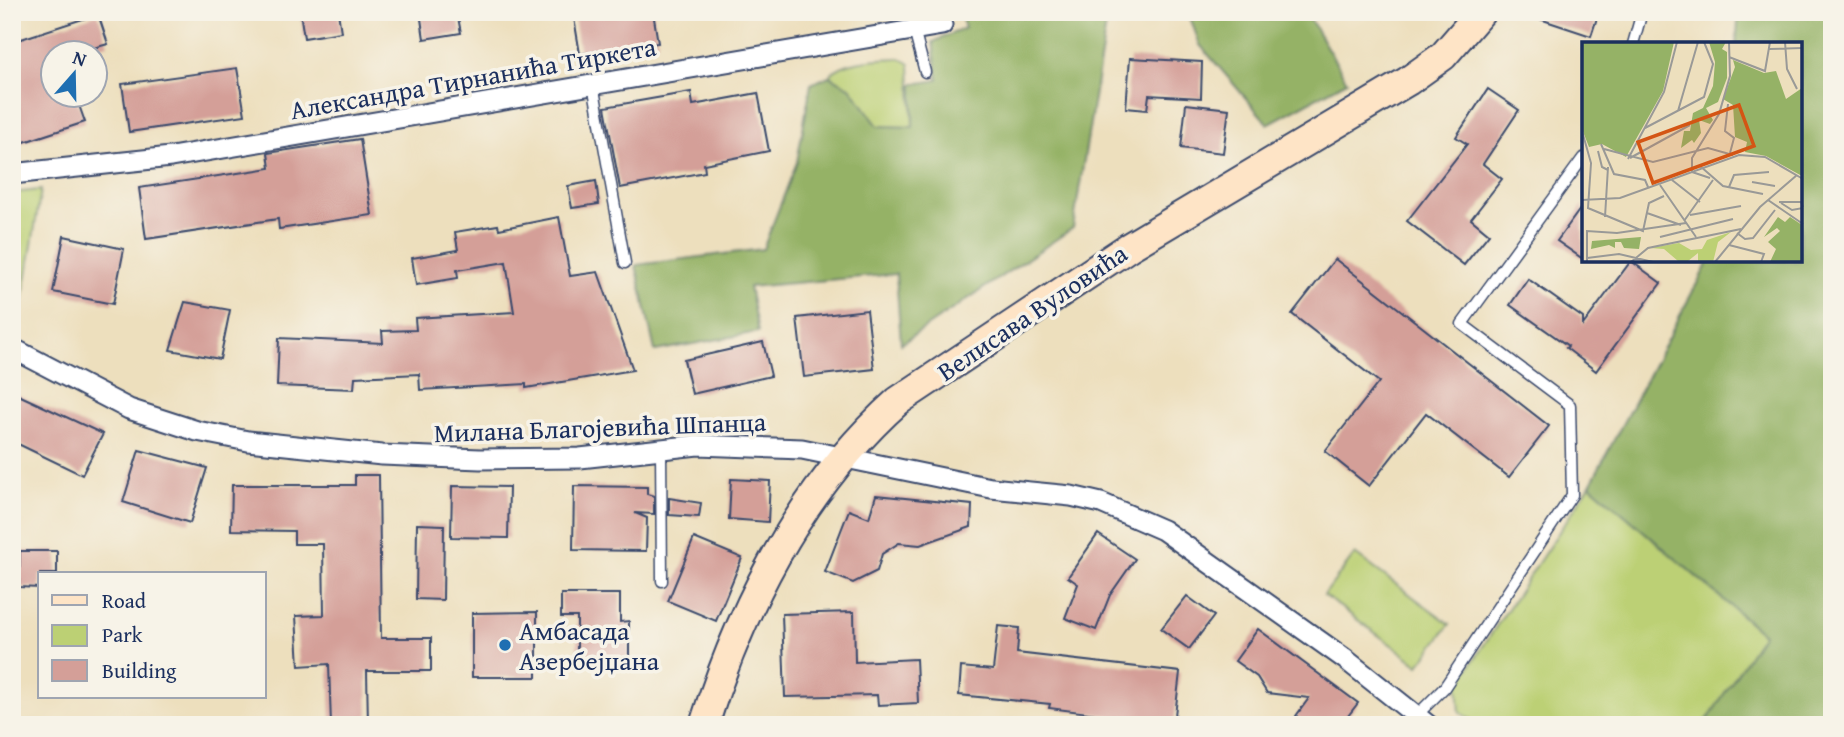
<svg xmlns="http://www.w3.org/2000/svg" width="1844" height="737" viewBox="0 0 1844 737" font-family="'Gentium Book Plus',serif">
<rect width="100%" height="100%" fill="#f7f3e8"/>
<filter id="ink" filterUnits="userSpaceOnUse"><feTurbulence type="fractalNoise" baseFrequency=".0143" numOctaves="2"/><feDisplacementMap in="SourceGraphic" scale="14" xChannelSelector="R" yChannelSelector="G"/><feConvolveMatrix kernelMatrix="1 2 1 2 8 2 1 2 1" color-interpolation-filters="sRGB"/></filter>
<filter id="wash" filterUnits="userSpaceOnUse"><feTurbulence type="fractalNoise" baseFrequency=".00686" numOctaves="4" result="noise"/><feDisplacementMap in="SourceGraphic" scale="28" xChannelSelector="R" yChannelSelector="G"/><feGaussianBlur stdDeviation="1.57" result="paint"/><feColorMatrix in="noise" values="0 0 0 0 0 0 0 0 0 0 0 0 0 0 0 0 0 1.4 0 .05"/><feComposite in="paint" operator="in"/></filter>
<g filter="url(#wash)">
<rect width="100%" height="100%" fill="#eddfbd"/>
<g fill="#bcd074" stroke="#6c8069" stroke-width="2">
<path d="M900,58L910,64L913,127L878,126L850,87L829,76C843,59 879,59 900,58Z"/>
<path d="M41,190L19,323L12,320V193Z"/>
<path d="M1590,485L1763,634L1704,725H1479L1460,712L1458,684Z"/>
<path d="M1355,554L1450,624L1419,665L1324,595Z"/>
</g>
<g fill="#95b266" stroke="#587062" stroke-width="2">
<path d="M963,12H1108L1073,228L901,344L896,274L749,287L758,332L655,351L636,265L763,249L797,162L811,84L829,76L850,87L878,126L913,127V84L938,80L933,42L965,28L960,14Z"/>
<path d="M1188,12H1306L1347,81L1268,124L1200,45Z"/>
<path d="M1739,12H1832V725H1704L1763,634L1590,485L1709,261H1800V44H1736Z"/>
</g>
<g id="blocks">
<g fill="#d49f98">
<path d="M300,12H338L341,32L304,38Z"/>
<path d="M420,12H457L461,33L424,39Z"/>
<path d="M573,12H653L658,43L580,54Z"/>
<path d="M1532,12H1599L1591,36L1531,16Z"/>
<path d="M98,14L108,44L79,52H52V94H75L85,122L12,146V42Z"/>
<path d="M1130,58L1202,62L1201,98L1149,95L1147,110L1126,108Z"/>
<path d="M237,68L245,115L129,132L122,84Z"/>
<path d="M1488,89L1519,110L1483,164L1502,179L1471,219L1489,234L1464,265L1407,221L1467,144L1456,137Z"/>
<path d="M691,92L693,105L758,93L769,151L704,164L705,172L620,188L605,107Z"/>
<path d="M1186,104L1229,109L1223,153L1181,148Z"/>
<path d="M360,139L372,215L279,229L278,219L146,239L139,188L270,168L268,153Z"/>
<path d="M596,181L599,204L572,208L568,186Z"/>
<path d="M1583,205V259L1557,241Z"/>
<path d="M559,217L570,276L598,272L633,370L526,388V384L420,390L419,374L355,377L354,389L277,386L279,338L383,343L382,331L416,330L415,318L514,312L506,262L457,270L458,278L416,285L412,258L458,250L455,232L498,225L499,229Z"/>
<path d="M64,236L124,249L113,304L53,292Z"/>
<path d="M1335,259L1549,426L1509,477L1426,413L1369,486L1325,451L1379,382L1292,314Z"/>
<path d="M1631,261L1661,283L1596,371L1566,348L1568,346L1510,305L1528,279L1583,318V325Z"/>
<path d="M185,302L230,310L220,359L170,350Z"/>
<path d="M867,310L874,369L804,377L797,318Z"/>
<path d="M763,342L771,376L692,394L684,360Z"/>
<path d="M12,392L103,434L82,475L12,441Z"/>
<path d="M139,450L207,468L190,523L123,502Z"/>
<path d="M355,475H379L381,638H431V671H367L368,725H331L329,664L299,666L296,616L324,615L323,544H294V531L231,530L232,485H355Z"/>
<path d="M731,479L770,481L768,522L729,519Z"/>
<path d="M452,486L509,487L508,538L451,537Z"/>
<path d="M574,486L647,487V494L654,496V514L635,513L647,518L646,551L573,550Z"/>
<path d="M876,495L972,505L971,527L920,545L899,543L882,554L877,571L853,583L825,572L849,510L869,518Z"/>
<path d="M669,498L701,503L699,517L669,515Z"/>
<path d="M417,524L444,525L443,600L416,599Z"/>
<path d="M1098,534L1135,559L1110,595L1096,630L1065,618L1078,584L1068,577Z"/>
<path d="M694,538L742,558L716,621L668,601Z"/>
<path d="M20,551H57V574H40V588L19,587Z"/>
<path d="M561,594H620V622L629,621V662L577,663V617H561Z"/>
<path d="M1187,596L1214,616L1189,649L1161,629Z"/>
<path d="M537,612V677H472V613Z"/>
<path d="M854,612L855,662L916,659L918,703L878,705L877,695L785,697L782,614Z"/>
<path d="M998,626L1019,628L1017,653L1180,672L1174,724L1049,708L1050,704L959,695L961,667L993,670Z"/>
<path d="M1258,629L1358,703L1341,725H1308L1296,716L1309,698L1267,693L1257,677L1235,661Z"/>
</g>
</g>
</g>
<g filter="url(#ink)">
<use href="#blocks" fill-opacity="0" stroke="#3a496c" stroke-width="2"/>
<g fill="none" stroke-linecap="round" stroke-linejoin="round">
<g stroke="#3a496c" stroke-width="13">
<g id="lane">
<path d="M914,30L925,72"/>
<path d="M1633,44L1642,12"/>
<path d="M593,84L625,263"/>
<path d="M661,449L662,581"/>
<path d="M1417,715L1444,688L1572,495L1570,405L1462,324L1583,158"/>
</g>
</g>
<g stroke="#3a496c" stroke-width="23">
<g id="street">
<path d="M12,174L171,157L942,25"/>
<path d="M12,348L129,409L197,431L248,441L382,455L480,459L580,458L698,445L802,449L991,488L1071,496L1101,503L1163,530L1345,659L1428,725"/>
</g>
</g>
<g stroke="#3a496c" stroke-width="32">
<path id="secondary" d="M704,725C742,605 803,486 898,401L1129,247L1408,81L1443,56L1481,12"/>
</g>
<use href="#lane" stroke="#fff" stroke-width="10"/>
<use href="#street" stroke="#fff" stroke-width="19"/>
<use href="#secondary" stroke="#fee4c6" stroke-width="28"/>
</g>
</g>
<circle fill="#1f6fb2" stroke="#f7f3e8" stroke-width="2.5" cx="505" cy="645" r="7"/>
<g text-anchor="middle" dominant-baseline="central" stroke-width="7" stroke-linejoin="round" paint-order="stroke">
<g font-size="26" fill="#1b2f5e" stroke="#f7f3e8">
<text transform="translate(473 78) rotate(-10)">Александра Тирнанића Тиркета</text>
<text transform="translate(1032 312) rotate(-34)">Велисава Вуловића</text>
<text transform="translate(600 427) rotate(-2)">Милана Благојевића Шпанца</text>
</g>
<g font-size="26" fill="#1b2f5e" stroke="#f7f3e8" text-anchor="start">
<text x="519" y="630">Амбасада<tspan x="519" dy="30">Азербејџана</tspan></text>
</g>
</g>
<g transform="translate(1582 42)">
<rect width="220" height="220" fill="#eddfbd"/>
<path d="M149,190L136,200L131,220H116V211L106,219H96L82,207L68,206L97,201L109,208L120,207L125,198Z" fill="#bcd074"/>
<path d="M0,0H92L81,49L44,115L20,102L7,105L0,87ZM127,0H144L140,7L145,10V36L136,60L124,66L131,78L128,82L117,78L119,91L112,101L110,98L99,106L102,89H108L111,71L121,66L131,44L133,20ZM151,18L182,31L194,29L204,57L220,46V134L184,114L163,110L165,100L153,95L151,63L141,57L153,25ZM196,175L203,180L208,175L220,183V220H188L194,207L186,200L198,189L195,186L182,195ZM59,195L57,207L42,206L39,200H33V206L27,203L9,207L10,199Z" fill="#95b266"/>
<path fill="none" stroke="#999997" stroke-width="2" d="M203,0L205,27L215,47M187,7L221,6M147,15L183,29L188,0M146,62L143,89L152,96L148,111M96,69L116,0M63,86L122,55L131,22L122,0M0,89L9,121L6,166L61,189L67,161L82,154M19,102L32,132L63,138L66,145M22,107L71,120L126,106L151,113M16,109L20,125L26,128M48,116L108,83M46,117L82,50L95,0M118,124L141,144L181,152M128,136L110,130V116L137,72L148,34L147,0M90,138L118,160M170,140L193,144M78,143L114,195M147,145L152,133L187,130M0,158L38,156L157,113L183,115L221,137M186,158L221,182M197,160H219L221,165M199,161L210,168L221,166M65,171L99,183M108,173L159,164M23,175L26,125M102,179L131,138M155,191L163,197L171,196L193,168M78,195L151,177M147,203L182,212L179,220M5,216L37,212L71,220M5,220V189L35,191L104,181M49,220L66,206L159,187M133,220L178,165L215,133"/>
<path fill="#d45514" fill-opacity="0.15" stroke="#d45514" stroke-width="3.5" d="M157,63L172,104L71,141L56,100Z"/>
<rect width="220" height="220" fill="none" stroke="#1b2f5e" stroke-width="3.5"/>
</g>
<rect width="1844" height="737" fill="none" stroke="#f7f3e8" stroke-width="42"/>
<rect x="38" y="572" width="228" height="126" fill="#f7f3e8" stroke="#9fa5b1" stroke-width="2"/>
<rect x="52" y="595" width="35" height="10" fill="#fee4c6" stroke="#9fa5b1" stroke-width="2"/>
<text x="102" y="608" font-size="21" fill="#1b2f5e">Road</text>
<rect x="52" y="625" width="35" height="21" fill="#bcd074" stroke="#9fa5b1" stroke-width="2"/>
<text x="102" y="642" font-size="21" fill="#1b2f5e">Park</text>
<rect x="52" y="660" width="35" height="21" fill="#d49f98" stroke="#9fa5b1" stroke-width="2"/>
<text x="102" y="678" font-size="21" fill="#1b2f5e">Building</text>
<g transform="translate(74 74) rotate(20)"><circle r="33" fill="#f7f3e8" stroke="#9fa5b1" stroke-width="2"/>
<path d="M0-5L12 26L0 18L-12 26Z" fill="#1f6fb2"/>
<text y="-10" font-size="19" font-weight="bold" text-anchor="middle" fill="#1b2f5e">N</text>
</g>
</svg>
